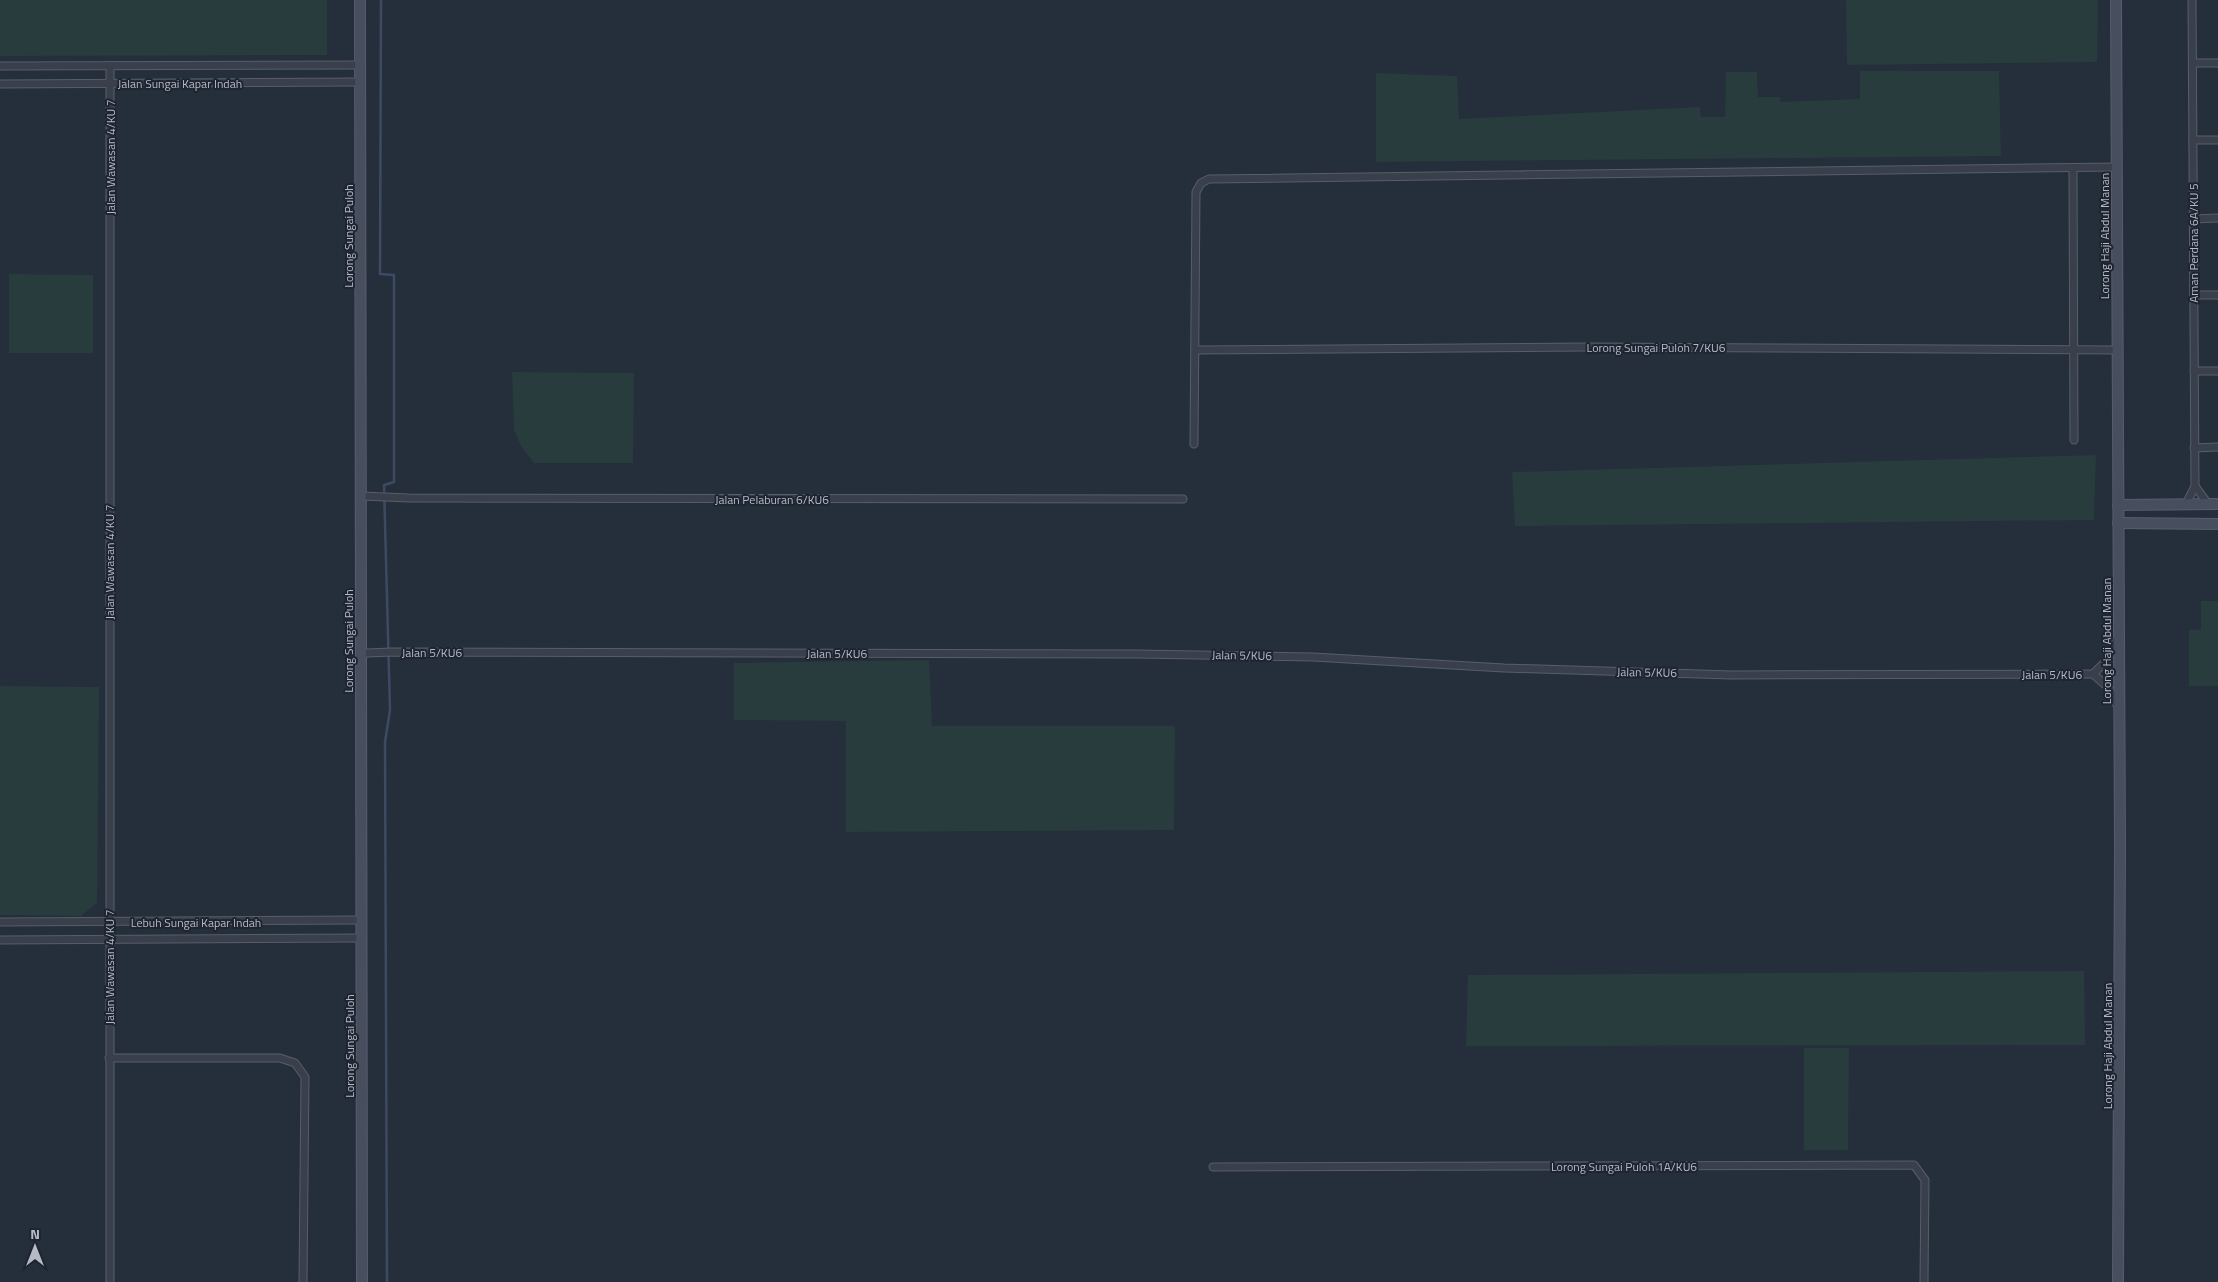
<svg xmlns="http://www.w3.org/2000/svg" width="2218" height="1282" viewBox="0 0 2218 1282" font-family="'Titillium Web',sans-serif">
<rect width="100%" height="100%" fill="#252e3b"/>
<g fill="#283b3d">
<path d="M0,0H327V55L0,56Z"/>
<path d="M1846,0H2098L2097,62L1847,65Z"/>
<path d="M1860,71H1999L2001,156L1376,162V73L1457,76L1459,119L1700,107L1701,117H1725L1726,72H1757L1758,97H1780V102L1860,99Z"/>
<path d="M9,274L93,275V353H9Z"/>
<path d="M512,372L634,373L633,463H534L521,446L514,430Z"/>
<path d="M2096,455L2094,520L1515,526L1512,472Z"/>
<path d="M2201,601H2218V686H2189V630H2201Z"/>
<path d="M929,660L932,726H1175L1174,830L846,832V721L734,720V663Z"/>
<path d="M0,686L99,687L97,903L81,916L0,915Z"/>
<path d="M2084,971L2085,1045L1466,1046L1468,975Z"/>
<path d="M1804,1048H1849L1848,1150H1804Z"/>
</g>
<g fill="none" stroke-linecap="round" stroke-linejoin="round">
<path stroke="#3c4a63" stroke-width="2.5" d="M381,0L380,274L394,275V482L384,485L390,710L385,742L387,1282"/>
<g stroke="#575e6a" stroke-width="9">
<g id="street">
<path d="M2193,63H2218"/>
<path d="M0,66L360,65"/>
<path d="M110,66V1282"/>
<path d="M0,84L360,82"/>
<path d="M2193,140H2218"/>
<path d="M2073,168L2074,440"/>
<path d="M2193,219L2218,218"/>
<path d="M2194,295H2218"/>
<path d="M1195,350L1589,347L2117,350"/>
<path d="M2194,371H2218"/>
<path d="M1194,444L1196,192L1201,183L1209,179L2116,167"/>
<path d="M2194,448L2218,447"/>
<path d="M2195,486L2208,504"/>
<path d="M361,496L409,498L1183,499"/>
<path d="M2186,504L2195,486L2192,0"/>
<path d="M361,655L367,653L392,652L1137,654L1313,657L1504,668L1731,675L2093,674"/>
<path d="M2093,674L2109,658L2116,641"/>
<path d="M2093,674L2109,688L2118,707"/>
<path d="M0,922L361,920"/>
<path d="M0,940L361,938"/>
<path d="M109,1058H280L295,1063L305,1077L303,1282"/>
<path d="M1213,1167L1914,1165L1925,1180L1924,1282"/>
</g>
</g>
<g stroke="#575e6a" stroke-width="12">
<g id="secondary">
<path d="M360,0L362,1282"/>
<path d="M2116,0L2120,847L2118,1282"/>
<path d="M2118,505L2218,504"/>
<path d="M2118,523L2218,524"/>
</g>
</g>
<use href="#street" stroke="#39404c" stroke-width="7"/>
<use href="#secondary" stroke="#474f5e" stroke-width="10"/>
</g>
<g text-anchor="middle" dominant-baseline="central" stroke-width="4" stroke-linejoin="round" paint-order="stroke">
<g font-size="12" fill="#b4bbc7" stroke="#1e2531">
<text x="180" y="83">Jalan Sungai Kapar Indah</text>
<text transform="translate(110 157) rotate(-90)">Jalan Wawasan 4/KU 7</text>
<text transform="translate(348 236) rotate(-90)">Lorong Sungai Puloh</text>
<text transform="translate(2104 236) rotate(-90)">Lorong Haji Abdul Manan</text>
<text transform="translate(2193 243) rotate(-90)">Aman Perdana 6A/KU 5</text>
<text x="1656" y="347">Lorong Sungai Puloh 7/KU6</text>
<text x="772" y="499">Jalan Pelaburan 6/KU6</text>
<text transform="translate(109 562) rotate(-90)">Jalan Wawasan 4/KU 7</text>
<text transform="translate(348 641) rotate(-90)">Lorong Sungai Puloh</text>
<text transform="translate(2106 641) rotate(-90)">Lorong Haji Abdul Manan</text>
<text x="432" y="652">Jalan 5/KU6</text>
<text x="837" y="653">Jalan 5/KU6</text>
<text transform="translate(1242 655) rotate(1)">Jalan 5/KU6</text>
<text transform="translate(1647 672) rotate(1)">Jalan 5/KU6</text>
<text x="2052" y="674">Jalan 5/KU6</text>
<text x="196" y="922">Lebuh Sungai Kapar Indah</text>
<text transform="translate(109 967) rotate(-90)">Jalan Wawasan 4/KU 7</text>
<text transform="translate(349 1046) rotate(-90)">Lorong Sungai Puloh</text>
<text transform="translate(2107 1046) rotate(-90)">Lorong Haji Abdul Manan</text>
<text x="1624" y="1166">Lorong Sungai Puloh 1A/KU6</text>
</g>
</g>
<g transform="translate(35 1247)" stroke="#1e2531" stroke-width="4" paint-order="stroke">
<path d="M0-4L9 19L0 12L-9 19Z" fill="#b4bbc7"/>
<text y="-8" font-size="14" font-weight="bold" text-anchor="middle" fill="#b4bbc7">N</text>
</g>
</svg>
